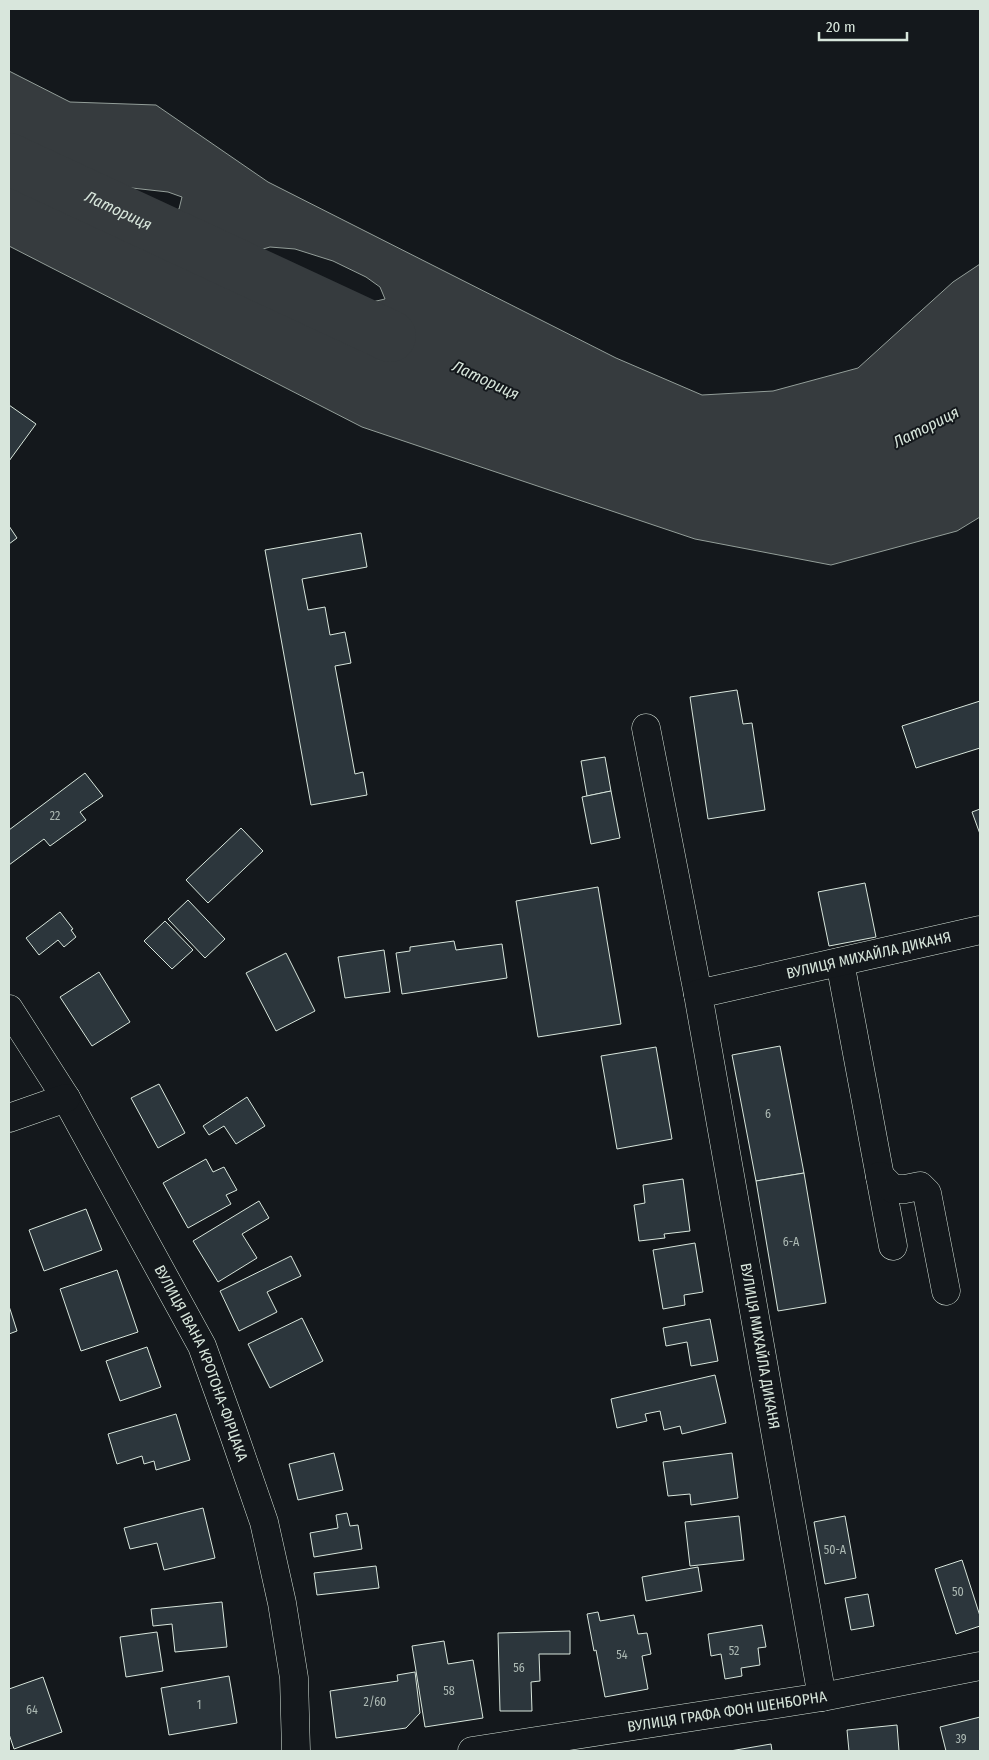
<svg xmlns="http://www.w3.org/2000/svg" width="989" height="1760" viewBox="0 0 989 1760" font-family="'Fira Sans Condensed',sans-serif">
<rect width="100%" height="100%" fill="#14181c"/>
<path fill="#363b3e" stroke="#939e99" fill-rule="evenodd" d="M9,71L70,102L156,105L268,182L616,358L702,395L773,391L858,368L953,282L980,264V517L957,531L831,565L695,539L362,427L9,246ZM132,188L168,192L182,197L179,209C158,220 133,223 109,220L101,211L103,195L112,191ZM270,247L295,249L333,261L366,277L380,287L385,299L372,302L320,306L298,300L280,289H265L251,277L250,260L256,251Z"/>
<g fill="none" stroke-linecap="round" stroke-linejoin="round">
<path stroke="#363b3e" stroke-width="52" id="s1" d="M9,159L390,336"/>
</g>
<g fill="#2c363c" stroke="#d8e6dc">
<path d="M9,405L36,424L9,461Z"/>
<path d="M9,526L17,538L9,544Z"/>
<path d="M361,533L367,567L302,579L308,610L325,607L330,635L345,632L351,663L335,666L355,774L363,772L367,795L311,805L265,550Z"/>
<path d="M737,690L743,724L752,723L765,810L708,819L690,697Z"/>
<path d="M980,701V748L916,768L902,726Z"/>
<path d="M605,757L611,791L587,796L581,761Z"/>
<path d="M85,773L103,796L80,812L86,820L50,846L44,839L9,865V830Z"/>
<path d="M611,791L620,838L591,844L582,797Z"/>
<path d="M980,809V834L972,812Z"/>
<path d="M241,828L263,851L208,903L186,880Z"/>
<path d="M865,883L876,937L829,946L818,892Z"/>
<path d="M598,887L621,1024L538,1037L516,901Z"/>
<path d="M188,900L225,939L205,958L168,919Z"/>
<path d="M60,912L73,929L71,930L76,937L64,947L58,940L39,955L26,938Z"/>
<path d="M165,921L193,950L172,969L144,941Z"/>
<path d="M454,941L456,950L502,944L507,978L402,994L396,953L410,951V947Z"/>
<path d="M384,950L390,992L345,998L338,957Z"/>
<path d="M286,953L315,1011L276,1031L246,973Z"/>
<path d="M99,972L130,1022L92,1046L60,997Z"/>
<path d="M780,1046L804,1173L756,1181L732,1055Z"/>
<path d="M656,1047L672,1139L617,1149L601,1056Z"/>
<path d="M159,1084L185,1133L158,1148L131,1098Z"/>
<path d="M247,1097L265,1126L236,1144L224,1126L209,1135L203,1126Z"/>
<path d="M206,1159L213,1172L224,1167L237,1190L226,1195L231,1204L188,1228L163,1183Z"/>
<path d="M804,1173L826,1303L778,1311L756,1181Z"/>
<path d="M683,1179L690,1231L664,1234L665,1238L639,1241L634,1205L645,1203L643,1185Z"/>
<path d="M259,1201L269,1218L242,1234L257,1258L218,1282L193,1241Z"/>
<path d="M86,1209L102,1250L44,1271L29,1230Z"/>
<path d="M695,1243L703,1292L684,1295L685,1305L663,1309L653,1250Z"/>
<path d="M291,1256L301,1276L267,1292L277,1312L239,1331L220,1291Z"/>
<path d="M117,1270L138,1332L81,1351L60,1289Z"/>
<path d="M9,1306L17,1331L9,1334Z"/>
<path d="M302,1318L323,1361L270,1388L248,1344Z"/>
<path d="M710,1319L718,1361L691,1366L687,1342L666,1346L663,1328Z"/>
<path d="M147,1347L161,1387L120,1401L106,1361Z"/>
<path d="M715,1375L726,1423L682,1434L680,1426L664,1430L660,1411L645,1414L647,1421L617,1428L611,1399Z"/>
<path d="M176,1414L190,1460L156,1470L154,1461L144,1464L142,1456L117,1464L108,1434Z"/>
<path d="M334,1453L343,1490L298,1500L289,1464Z"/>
<path d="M732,1453L738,1498L691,1505L690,1494L668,1496L663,1462Z"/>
<path d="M203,1508L215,1558L164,1570L157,1543L130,1549L124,1528Z"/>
<path d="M347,1513L350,1526L358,1525L362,1549L314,1557L310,1533L338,1528L336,1515Z"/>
<path d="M739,1516L744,1560L690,1566L685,1522Z"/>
<path d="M845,1516L856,1578L825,1584L814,1522Z"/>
<path d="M962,1560L980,1616V1626L956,1634L935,1569Z"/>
<path d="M376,1566L379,1588L317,1595L314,1573Z"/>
<path d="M698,1567L702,1591L646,1601L642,1577Z"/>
<path d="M868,1594L874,1626L851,1630L845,1598Z"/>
<path d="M222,1602L227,1647L175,1652L172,1624L153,1626L151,1609Z"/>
<path d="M598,1612L600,1621L634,1615L638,1634L647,1633L651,1654L642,1656L648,1689L605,1697L596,1650L594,1651L587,1614Z"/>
<path d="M762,1625L766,1647L758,1648L760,1665L741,1668L742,1676L725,1679L721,1654L711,1656L708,1634Z"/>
<path d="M570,1631V1654H539L540,1681L531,1682L532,1711H500L498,1633Z"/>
<path d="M157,1632L163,1671L126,1677L120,1637Z"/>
<path d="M444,1641L448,1664L473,1660L483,1718L425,1727L412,1646Z"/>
<path d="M415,1672L420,1713L406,1728L336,1738L330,1691L398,1681L397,1675Z"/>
<path d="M229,1676L237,1723L169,1735L161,1688Z"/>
<path d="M43,1677L62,1732L14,1749L9,1734V1689Z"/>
<path d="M980,1717V1751H946L940,1727Z"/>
<path d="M897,1725L899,1751H849L847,1730Z"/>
<path d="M771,1744L772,1751H730Z"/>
</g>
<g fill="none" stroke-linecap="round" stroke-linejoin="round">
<g stroke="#d8e6dc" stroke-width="29">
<g id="minor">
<path d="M646,728L698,994"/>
<path d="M840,962L893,1246"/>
<path id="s2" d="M9,1009L66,1098L202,1346L233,1432L264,1522L282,1603L294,1678L296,1751"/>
<path d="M9,1118L66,1098"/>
<path d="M880,1176L893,1189H905L920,1186L927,1193L946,1291"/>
<path id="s3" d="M822,1697L698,994L980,930"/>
</g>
</g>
<g stroke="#d8e6dc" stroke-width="29">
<g id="highway">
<path id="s4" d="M472,1751L822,1697L980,1666"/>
</g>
</g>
<use href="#minor" stroke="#14181c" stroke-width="28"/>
<use href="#highway" stroke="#14181c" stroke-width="28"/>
</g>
<g text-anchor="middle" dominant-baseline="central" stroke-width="4" stroke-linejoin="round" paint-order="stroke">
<g font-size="12" fill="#adbab4">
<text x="55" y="816">22</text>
<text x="768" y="1114">6</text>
<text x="791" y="1242">6-А</text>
<text x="835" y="1550">50-А</text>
<text x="958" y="1592">50</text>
<text x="734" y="1651">52</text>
<text x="622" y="1655">54</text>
<text x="519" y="1668">56</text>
<text x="449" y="1691">58</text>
<text x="375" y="1702">2/60</text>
<text x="199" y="1705">1</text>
<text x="32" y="1710">64</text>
<text x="961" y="1739">39</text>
</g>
<g font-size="15" fill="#d8e6dc" stroke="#14181c">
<text stroke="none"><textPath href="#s3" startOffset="889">ВУЛИЦЯ МИХАЙЛА ДИКАНЯ</textPath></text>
<text transform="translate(760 1346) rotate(80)">ВУЛИЦЯ МИХАЙЛА ДИКАНЯ</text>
<text stroke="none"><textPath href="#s2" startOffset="404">ВУЛИЦЯ ІВАНА КРОТОНА-ФІРЦАКА</textPath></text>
<text stroke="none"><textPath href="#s4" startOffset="258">ВУЛИЦЯ ГРАФА ФОН ШЕНБОРНА</textPath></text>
</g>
<g font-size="16" font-style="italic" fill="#d8e6dc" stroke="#14181c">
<text stroke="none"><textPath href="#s1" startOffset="121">Латориця</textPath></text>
<text transform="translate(486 380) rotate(25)">Латориця</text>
<text transform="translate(926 427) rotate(-27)">Латориця</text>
</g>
</g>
<rect width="989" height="1760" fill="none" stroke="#d8e6dc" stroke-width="20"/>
<path d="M819 32v8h88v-8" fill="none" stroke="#d8e6dc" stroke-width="2.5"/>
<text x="826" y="32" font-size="15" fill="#d8e6dc" stroke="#14181c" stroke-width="4" paint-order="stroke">20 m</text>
</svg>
